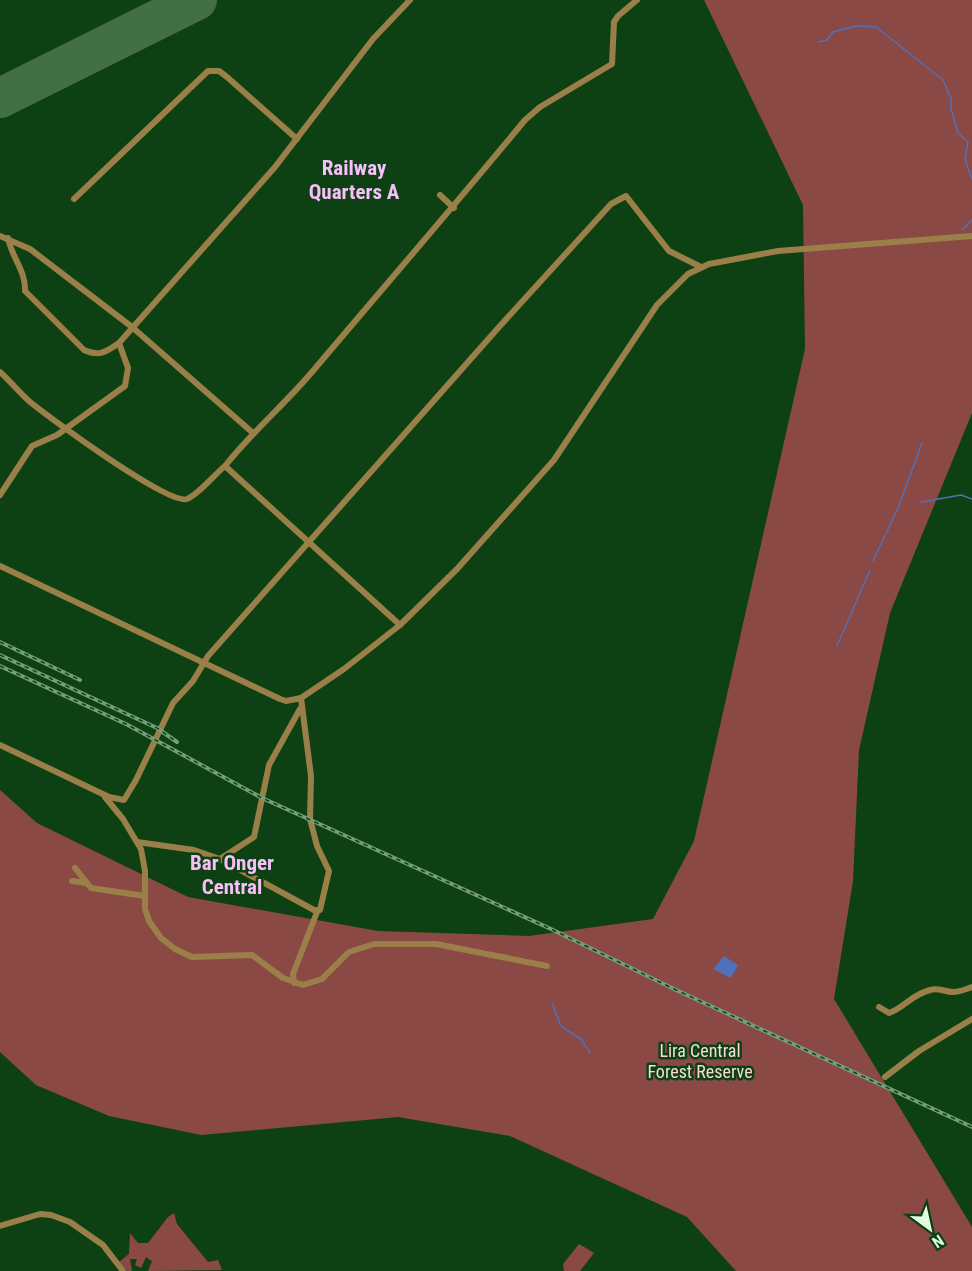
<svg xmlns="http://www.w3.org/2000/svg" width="972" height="1271" viewBox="0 0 972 1271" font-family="'Roboto Condensed',sans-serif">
<rect width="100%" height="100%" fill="#0d4113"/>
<g fill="#8b4945">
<path d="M704,0H972V413L890,613L859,750L853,881L834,999L972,1227V1271H736L687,1217L510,1136L398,1117L201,1135L109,1116L36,1085L0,1052V790L37,823L188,897L378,931L529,936L653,919L694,841L805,349L803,205Z"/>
<path d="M174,1213L177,1224L208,1262L218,1260L222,1270L148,1271L152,1261L146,1257L141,1268L135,1265L137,1259H130L132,1271H127L119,1262L129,1254L130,1233L138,1243H148L168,1217Z"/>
<path d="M579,1244L594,1253L580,1271H564L563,1264Z"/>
</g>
<path fill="#5070b9" d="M724,956L738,965L731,978L713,969Z"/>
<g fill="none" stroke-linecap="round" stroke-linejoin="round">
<g stroke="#5070b9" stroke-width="1.5">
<path d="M818,42L827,40L833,32L856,26L876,27L943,80L951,98V109L958,133L968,142L965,159L972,179"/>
<path d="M962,230L972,220"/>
<path d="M921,502L961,495L972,499"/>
<path d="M873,561L898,508L922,443"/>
<path d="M837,646L870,570"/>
<path d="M552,1003L561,1026L581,1039L590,1053"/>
</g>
<path stroke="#426f46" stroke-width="40" d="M0,98L197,0"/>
<g stroke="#9a8048" stroke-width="6">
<path d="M440,195L454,208"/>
<path d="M74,199L208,71H219L227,77L297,139"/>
<path d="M0,236L30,249L132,327L253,433"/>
<path d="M8,238C12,258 26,271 25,291L84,350C99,357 106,352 119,343"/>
<path d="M0,372C10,381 19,392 29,401C48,417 168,505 187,499C198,495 215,474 225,466"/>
<path d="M0,495L32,446L57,435L125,386L128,368L119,343L275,167L373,39L410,0"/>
<path d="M0,566L280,699L286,701L301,698L344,669L400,625L457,569L554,460L657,305L688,274L709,264L778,251L972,236"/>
<path d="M400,625L225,466C252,432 284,405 312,372C383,288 455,205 525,120L540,107L612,64L614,22L618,16L637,0"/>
<path d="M0,745L109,797L124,800L136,780L173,703L193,681L208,656L499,327L611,204L626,196L669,251L701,267"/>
<path d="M105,797L123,819L141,849L145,871V909L149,921L161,938L175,949L192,957L252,955L283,978L303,985L322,979L349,952L374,944H436L547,966"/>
<path d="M137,842L194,850L220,859L314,910H320L329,871L317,846L310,819L311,776L301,698"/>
<path d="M220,859L254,837L269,765L300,709"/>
<path d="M75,868L91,888L145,896"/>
<path d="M72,881L86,883"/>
<path d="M294,983L293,974L317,912"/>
<path d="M879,1007L889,1013C905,1007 911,995 930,990C938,987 945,992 953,992C960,992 966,989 972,987"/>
<path d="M885,1077L919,1051L972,1019"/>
<path d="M0,1226L40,1214L51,1215L70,1222L103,1245L123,1271"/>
</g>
<g stroke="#769d78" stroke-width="4">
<g id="rail">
<path d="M0,642L80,680"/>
<path d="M0,655L157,728L177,742"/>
<path d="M0,666L126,724L262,798L551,929L674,989L972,1127"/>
</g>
</g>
<use href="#rail" stroke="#0d4113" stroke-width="1.5" stroke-dasharray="4.5" stroke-linecap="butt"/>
</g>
<g text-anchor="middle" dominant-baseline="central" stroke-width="5" stroke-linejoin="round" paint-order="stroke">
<g font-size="18" fill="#f5dad7" stroke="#0d4113">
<text x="700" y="1050">Lira Central<tspan x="700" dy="21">Forest Reserve</tspan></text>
</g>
<g font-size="21" font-weight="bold" fill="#f8bffa" stroke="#0d4113">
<text x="354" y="168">Railway<tspan x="354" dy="24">Quarters A</tspan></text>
<text x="232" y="863">Bar Onger<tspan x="232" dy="24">Central</tspan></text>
</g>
</g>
<g transform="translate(930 1229) rotate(147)" stroke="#0d4113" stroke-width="4.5" paint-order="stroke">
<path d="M0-4.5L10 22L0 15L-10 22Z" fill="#e1fce0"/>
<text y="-9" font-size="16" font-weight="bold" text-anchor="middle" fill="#e1fce0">N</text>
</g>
</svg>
